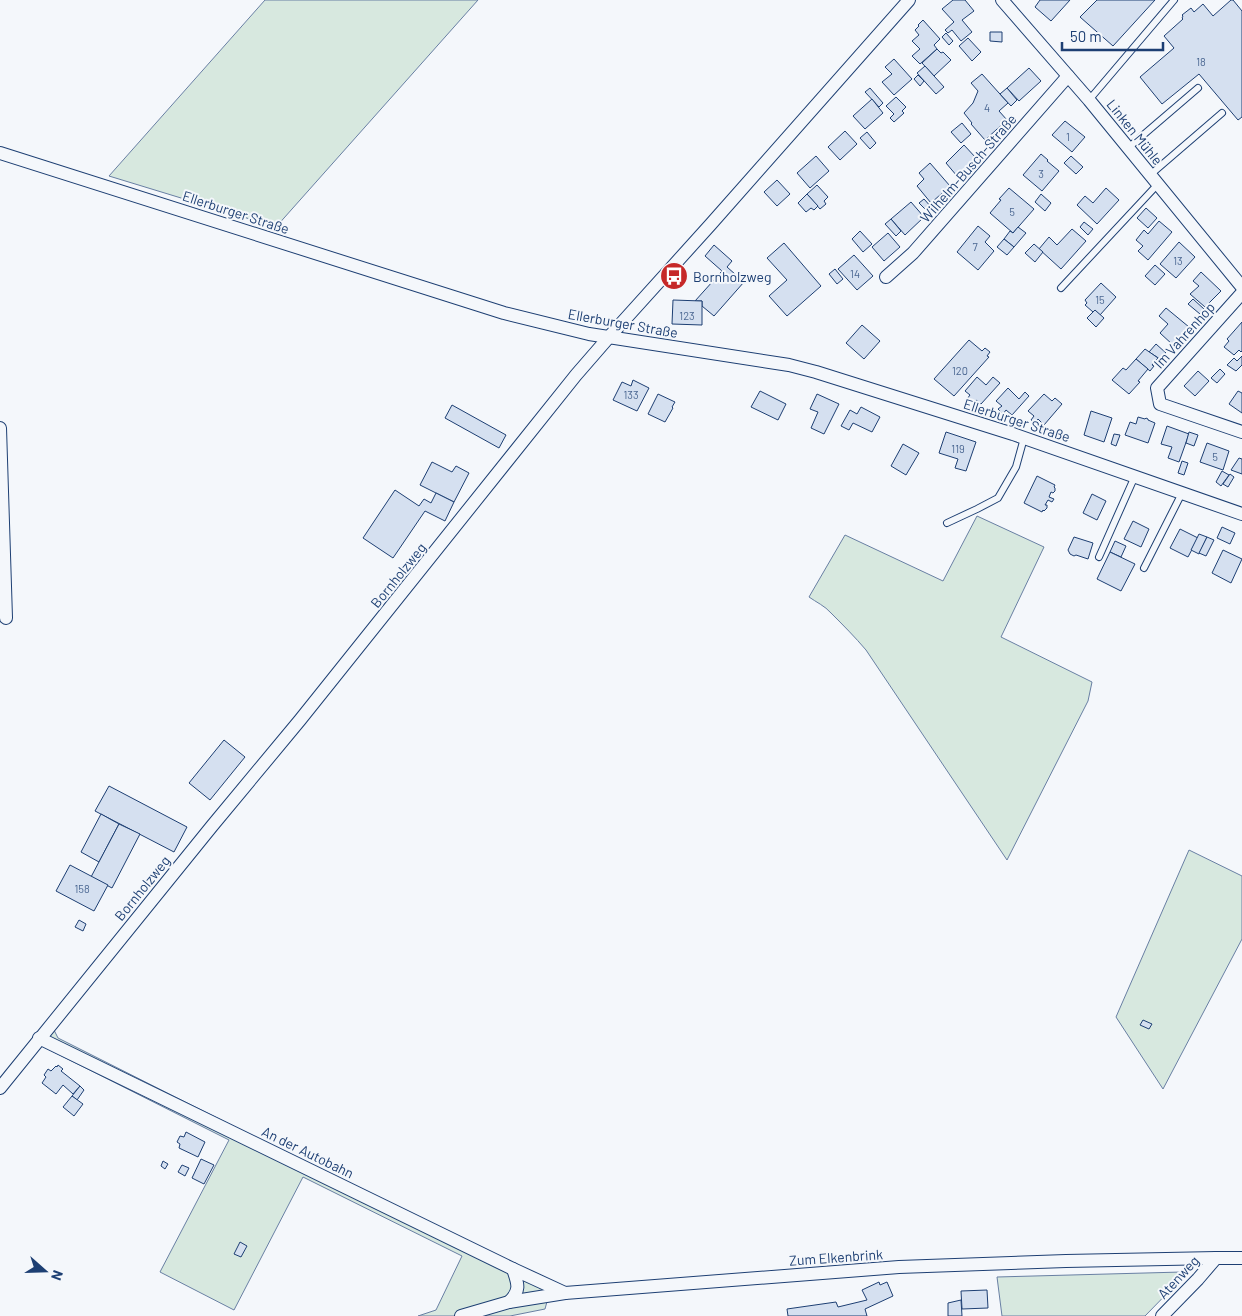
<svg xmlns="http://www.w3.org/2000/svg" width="1242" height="1316" viewBox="0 0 1242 1316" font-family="Barlow,sans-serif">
<rect width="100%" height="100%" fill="#f4f7fb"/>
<g fill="#d7e8df" stroke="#687fa3">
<path d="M265,0H478L276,227L109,176Z"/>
<path d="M977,516L1044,547L1001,637L1092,682L1088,701L1007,860L866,650C855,637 843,625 831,613C825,606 816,602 809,597L845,535L943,581Z"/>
<path d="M1189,850L1242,876V939L1163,1089L1116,1017Z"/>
<path d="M54,1030L58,1038L539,1280L552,1283L545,1309L510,1316H418L436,1310L462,1256L303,1177L234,1310L160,1272L229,1140L42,1046Z"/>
<path d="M1182,1272L1184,1276L1145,1316H1002L997,1277Z"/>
</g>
<g fill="#d5e0f0" stroke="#1d3f73">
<path d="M953,0H965L974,11L962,20L972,32L961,41L952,30L948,33L945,30L954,22L942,9Z"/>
<path d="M1040,0H1070L1051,21L1035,7Z"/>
<path d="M1097,0H1155L1113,46L1080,17Z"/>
<path d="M1231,0H1233L1242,11V117L1238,120L1199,74L1162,104L1140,77L1174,48L1164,36L1183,19L1182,18L1183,16L1182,15L1191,8L1194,12L1203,4L1213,16Z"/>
<path d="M923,20L940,39L934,45L937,49L920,64L912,56L920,49L912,41L919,35L915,30L919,26L918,25Z"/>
<path d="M990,32H1002V42L990,41Z"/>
<path d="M946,33L953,41L949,45L942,37Z"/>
<path d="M968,38L981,52L972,61L959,46Z"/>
<path d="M937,49L941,53L943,52L951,60L934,76L922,63Z"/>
<path d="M894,59L912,79L894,95L882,82L892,74L885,67Z"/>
<path d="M925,66L944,87L936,94L917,73Z"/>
<path d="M1029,68L1041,81L1019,101L1007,88Z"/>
<path d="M982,74L1008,103L999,111L1007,120L985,140L971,124L972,123L964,113L973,103L978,91L971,83Z"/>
<path d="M918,75L924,81L920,86L914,79Z"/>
<path d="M870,88L883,103L879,107L865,92Z"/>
<path d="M1007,88L1017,100L1011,106L1000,94Z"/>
<path d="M896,97L906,107L902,111L904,113L894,122L890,118L894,114L886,106Z"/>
<path d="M872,99L883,113L865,129L853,116Z"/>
<path d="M1065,121L1085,137L1072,152L1052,135Z"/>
<path d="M962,123L971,134L961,143L951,132Z"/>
<path d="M845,131L857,144L840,160L828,147Z"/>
<path d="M867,132L876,143L870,149L860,138Z"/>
<path d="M964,145L976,158L957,176L946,163Z"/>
<path d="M1041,154L1048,160L1047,161L1059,171L1042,191L1023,175Z"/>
<path d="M816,156L829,171L810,188L797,173Z"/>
<path d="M1071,156L1083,167L1076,174L1064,163Z"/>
<path d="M930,163L950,186L931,203L917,186L924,179L919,173Z"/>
<path d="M777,180L790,194L777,206L764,192Z"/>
<path d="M817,185L828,197L824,201L826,204L820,209L807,194Z"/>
<path d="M1009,188L1034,209L1013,233L990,213L1001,200L999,199Z"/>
<path d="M1106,188L1119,200L1097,224L1077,205L1085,196L1093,203Z"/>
<path d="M807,194L818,206L814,210L811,208L806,212L798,203Z"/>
<path d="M1041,194L1051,203L1045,211L1035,202Z"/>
<path d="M924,199L932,208L928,212L919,203Z"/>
<path d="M911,202L924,217L905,235L891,219Z"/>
<path d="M1146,208L1157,218L1148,228L1137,218Z"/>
<path d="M891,219L901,231L896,236L885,224Z"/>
<path d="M1159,221L1172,232L1148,260L1138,251L1143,246L1136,240L1144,230L1148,234Z"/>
<path d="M1084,222L1093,229L1088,235L1080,227Z"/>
<path d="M978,226L990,236L985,242L994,251L978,270L957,252Z"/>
<path d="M1018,227L1026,233L1014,247L1004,239L1010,231L1013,233Z"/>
<path d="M1072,229L1086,241L1061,269L1039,249L1049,237L1057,245Z"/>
<path d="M860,231L872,244L863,252L852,239Z"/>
<path d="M888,233L900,247L884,261L872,247Z"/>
<path d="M1004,239L1014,247L1007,255L997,247Z"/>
<path d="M1179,242L1195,257L1176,278L1160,264Z"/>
<path d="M784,243L821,286L787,316L769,296L787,280L767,258Z"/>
<path d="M1034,244L1043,252L1035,262L1025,253Z"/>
<path d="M714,245L732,261L727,267L744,282L714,316L702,306V301H695L722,271L705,256Z"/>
<path d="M854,255L873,276L857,290L838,269Z"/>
<path d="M1155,265L1165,274L1155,285L1145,276Z"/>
<path d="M835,269L843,279L837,284L829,274Z"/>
<path d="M1201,272L1221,291L1205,307L1190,294L1199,286L1193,281Z"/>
<path d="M1101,283L1116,297L1100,315L1095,310L1093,312L1085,305L1087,303L1085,300Z"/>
<path d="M1193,299L1204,309L1200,314L1188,304Z"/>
<path d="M673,300L702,301V325L672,324Z"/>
<path d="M1166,308L1189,327L1173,345L1160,333L1168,324L1159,316Z"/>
<path d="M1095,310L1104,318L1096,327L1087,318Z"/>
<path d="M1242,322V351L1241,352L1239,350L1234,355L1224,347L1229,341L1227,339Z"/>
<path d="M862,325L880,341L864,359L846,343Z"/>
<path d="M969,340L982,351L985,348L990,352L987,356L989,357L954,396L934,379Z"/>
<path d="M1156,344L1166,353L1160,359L1149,352Z"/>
<path d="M1145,349L1158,358L1152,365L1154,366L1150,371L1136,359Z"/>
<path d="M1242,356V365L1236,371L1227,365L1234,358L1237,361Z"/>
<path d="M1136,359L1148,369L1138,381L1140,382L1129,394L1112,380L1123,368L1126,370Z"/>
<path d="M1220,369L1225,374L1217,383L1211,378Z"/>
<path d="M1198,371L1209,381L1195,396L1184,386Z"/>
<path d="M977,377L986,385L993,377L1000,383L981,404L976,400L973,404L967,399L970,395L965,391Z"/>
<path d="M633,380L649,388L637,411L613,400L622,382L631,386Z"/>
<path d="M1008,388L1019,399L1025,392L1029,396L1012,415L1006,410L1003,414L998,409L1002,406L996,401Z"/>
<path d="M760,391L786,404L778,420L751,407Z"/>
<path d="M1238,391L1242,393V413L1229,404Z"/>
<path d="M658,394L675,402L672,407L673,408L665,422L648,414Z"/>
<path d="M817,394L839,404L824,434L811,428L818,412L810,409Z"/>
<path d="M1044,394L1052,401L1055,398L1062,404L1044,425L1038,419L1035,423L1031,420L1034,416L1028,411Z"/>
<path d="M452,405L506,435L499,448L445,418Z"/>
<path d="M861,407L880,417L872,432L853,423L849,430L841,426L850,410L857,414Z"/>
<path d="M1091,411L1112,418L1104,442L1084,435Z"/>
<path d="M1138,417L1145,419L1146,418L1148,419V420L1155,423L1148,443L1125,435L1130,422L1136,424Z"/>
<path d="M1167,426L1189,434L1179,462L1168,458L1172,447L1161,444Z"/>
<path d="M946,432L976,442L966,471L955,468L958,459L939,453Z"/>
<path d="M1189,432L1198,435L1194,446L1186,443Z"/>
<path d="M1114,434L1120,435L1116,446L1111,444Z"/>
<path d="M1207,443L1229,451L1223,470L1200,462Z"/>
<path d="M903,444L919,453L906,475L891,466Z"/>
<path d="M1239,458L1242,459V474L1231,470Z"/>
<path d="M1182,461L1188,463L1184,475L1178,473Z"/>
<path d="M432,462L452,472L456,466L469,473L454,502L420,485Z"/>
<path d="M1222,471L1229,475L1221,486L1216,482Z"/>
<path d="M1230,474L1234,477L1228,487L1223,484Z"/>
<path d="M1037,476L1055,485L1054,487L1055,488V491L1053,493L1051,492L1049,497L1054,499L1052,502L1048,500L1045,505H1047V508L1044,511L1043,510L1042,512L1024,503Z"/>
<path d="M395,490L419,506L424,499L431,503L436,493L454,502L445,521L425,511L393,558L363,538Z"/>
<path d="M1092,494L1106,501L1097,520L1083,513Z"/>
<path d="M1133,521L1149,529L1141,547L1124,539Z"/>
<path d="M1222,527L1235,533L1230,544L1217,538Z"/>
<path d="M1180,529L1198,538L1188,557L1170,548Z"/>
<path d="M1199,534L1207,537L1199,554L1191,550Z"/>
<path d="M1074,537L1093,543L1088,559L1076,555L1074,556L1070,554L1068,550Z"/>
<path d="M1207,537L1214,540L1206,556L1199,553Z"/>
<path d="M1115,541L1126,546L1121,557L1110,552Z"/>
<path d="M1223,550L1242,559L1231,583L1212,573Z"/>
<path d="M1110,552L1135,564L1121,591L1097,579Z"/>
<path d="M224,740L245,757L210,800L189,783Z"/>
<path d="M109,786L187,827L174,852L95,811Z"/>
<path d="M101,814L119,824L99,862L81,852Z"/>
<path d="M119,824L140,834L112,888L91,877Z"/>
<path d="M70,865L108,885L94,911L56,891Z"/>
<path d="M79,920L86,924L83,931L75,927Z"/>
<path d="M1143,1020L1152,1024L1149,1029L1140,1025Z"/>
<path d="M58,1065L63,1069L61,1071L80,1086L73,1094L63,1085L56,1094L42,1083L46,1077L44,1075L48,1069L51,1071L56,1066L57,1067Z"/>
<path d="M80,1086L84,1090L77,1100L72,1096Z"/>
<path d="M72,1096L83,1104L74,1116L63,1107Z"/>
<path d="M186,1132L205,1142L198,1157L179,1148L180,1144L177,1142L180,1136L184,1137Z"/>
<path d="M201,1159L214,1165L204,1184L192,1178Z"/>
<path d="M163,1161L168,1164L165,1169L161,1166Z"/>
<path d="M182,1165L189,1168L185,1176L178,1172Z"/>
<path d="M240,1242L247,1246L241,1257L234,1254Z"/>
<path d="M879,1282L880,1285L887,1282L893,1296L865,1309L867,1316H788L787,1309L836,1302L838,1307L867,1300L862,1290Z"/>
<path d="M987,1290L988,1308L962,1309L961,1291Z"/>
<path d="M961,1300L962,1316H948V1303Z"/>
</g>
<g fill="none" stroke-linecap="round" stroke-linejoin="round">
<g stroke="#1d3f73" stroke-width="8">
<g id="lane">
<path d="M1089,100L1174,0"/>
<path d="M1128,148L1198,88"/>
<path d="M1150,175L1222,113"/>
<path d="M1061,288L1158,184"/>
<path d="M947,523L977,509L998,498L1016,467L1024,438"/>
<path d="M1099,557L1135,476"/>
<path d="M1144,568L1182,493"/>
</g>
</g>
<g stroke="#1d3f73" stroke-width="14">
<g id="street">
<path d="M1002,0L1089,100L1242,287"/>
<path d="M0,153L504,313L589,334L789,365L816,372L1013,434L1242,514"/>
<path d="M886,277L913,253L1068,76"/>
<path d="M1242,293L1157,388L1160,404L1242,432"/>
<path d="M0,428L6,618"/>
<path d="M39,1038L513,1269L565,1293"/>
<path d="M0,1088L212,826L300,720L576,375L609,337L711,224L909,0"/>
<path d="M509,1302C521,1290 518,1284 513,1269"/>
<path d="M461,1316L509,1302L565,1293L899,1267L1066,1261L1216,1258H1242"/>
<path d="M1162,1316L1198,1279L1216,1258"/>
</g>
</g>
<use href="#lane" stroke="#f4f7fb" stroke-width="6"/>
<use href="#street" stroke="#f4f7fb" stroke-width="12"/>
</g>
<defs>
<g id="bus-disc" transform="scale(1.4375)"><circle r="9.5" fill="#c62828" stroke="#f4f7fb"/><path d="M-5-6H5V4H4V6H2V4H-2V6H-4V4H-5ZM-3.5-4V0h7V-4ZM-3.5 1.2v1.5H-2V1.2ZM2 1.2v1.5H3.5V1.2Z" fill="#fff"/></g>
</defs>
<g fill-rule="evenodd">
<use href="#bus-disc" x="674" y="276"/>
</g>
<g text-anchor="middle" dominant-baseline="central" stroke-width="4" stroke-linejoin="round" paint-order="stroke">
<g font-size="11" fill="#4b6792">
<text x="1201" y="61">18</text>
<text x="987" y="107">4</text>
<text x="1068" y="136">1</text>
<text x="1041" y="173">3</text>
<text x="1012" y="211">5</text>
<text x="975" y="246">7</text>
<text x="1178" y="260">13</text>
<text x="855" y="273">14</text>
<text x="1100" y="299">15</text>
<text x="687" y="315">123</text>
<text x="960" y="370">120</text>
<text x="631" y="394">133</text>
<text x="958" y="448">119</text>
<text x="1215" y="456">5</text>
<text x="82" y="888">158</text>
</g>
<g font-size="14" fill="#1d3f73" stroke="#f4f7fb">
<text transform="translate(1135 132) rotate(51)">Linken Mühle</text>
<text transform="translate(968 168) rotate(-49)">Wilhelm-Busch-Straße</text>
<text transform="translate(236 212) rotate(18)">Ellerburger Straße</text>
<text transform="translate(623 323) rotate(10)">Ellerburger Straße</text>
<text transform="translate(1184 335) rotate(-48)">Im Vahrenhop</text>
<text transform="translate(1017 420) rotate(18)">Ellerburger Straße</text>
<text transform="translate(398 575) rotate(-51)">Bornholzweg</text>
<text transform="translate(142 888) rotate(-51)">Bornholzweg</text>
<text transform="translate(308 1152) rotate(26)">An der Autobahn</text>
<text transform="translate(836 1257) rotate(-4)">Zum Elkenbrink</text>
<text transform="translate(1178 1277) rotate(-47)">Atenweg</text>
</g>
<g font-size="14" fill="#1d3f73" stroke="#f4f7fb" text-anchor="start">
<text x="693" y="276">Bornholzweg</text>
</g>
</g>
<g transform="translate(45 1271) rotate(110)" stroke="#f4f7fb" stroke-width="4" paint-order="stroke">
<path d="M0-4L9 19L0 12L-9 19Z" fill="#1d3f73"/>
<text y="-8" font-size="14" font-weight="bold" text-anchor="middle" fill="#1d3f73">N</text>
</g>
<path d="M1062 42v8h101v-8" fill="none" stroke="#1d3f73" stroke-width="2.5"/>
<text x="1070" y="42" font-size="15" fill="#1d3f73" stroke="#f4f7fb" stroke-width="4" paint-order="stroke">50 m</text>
</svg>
